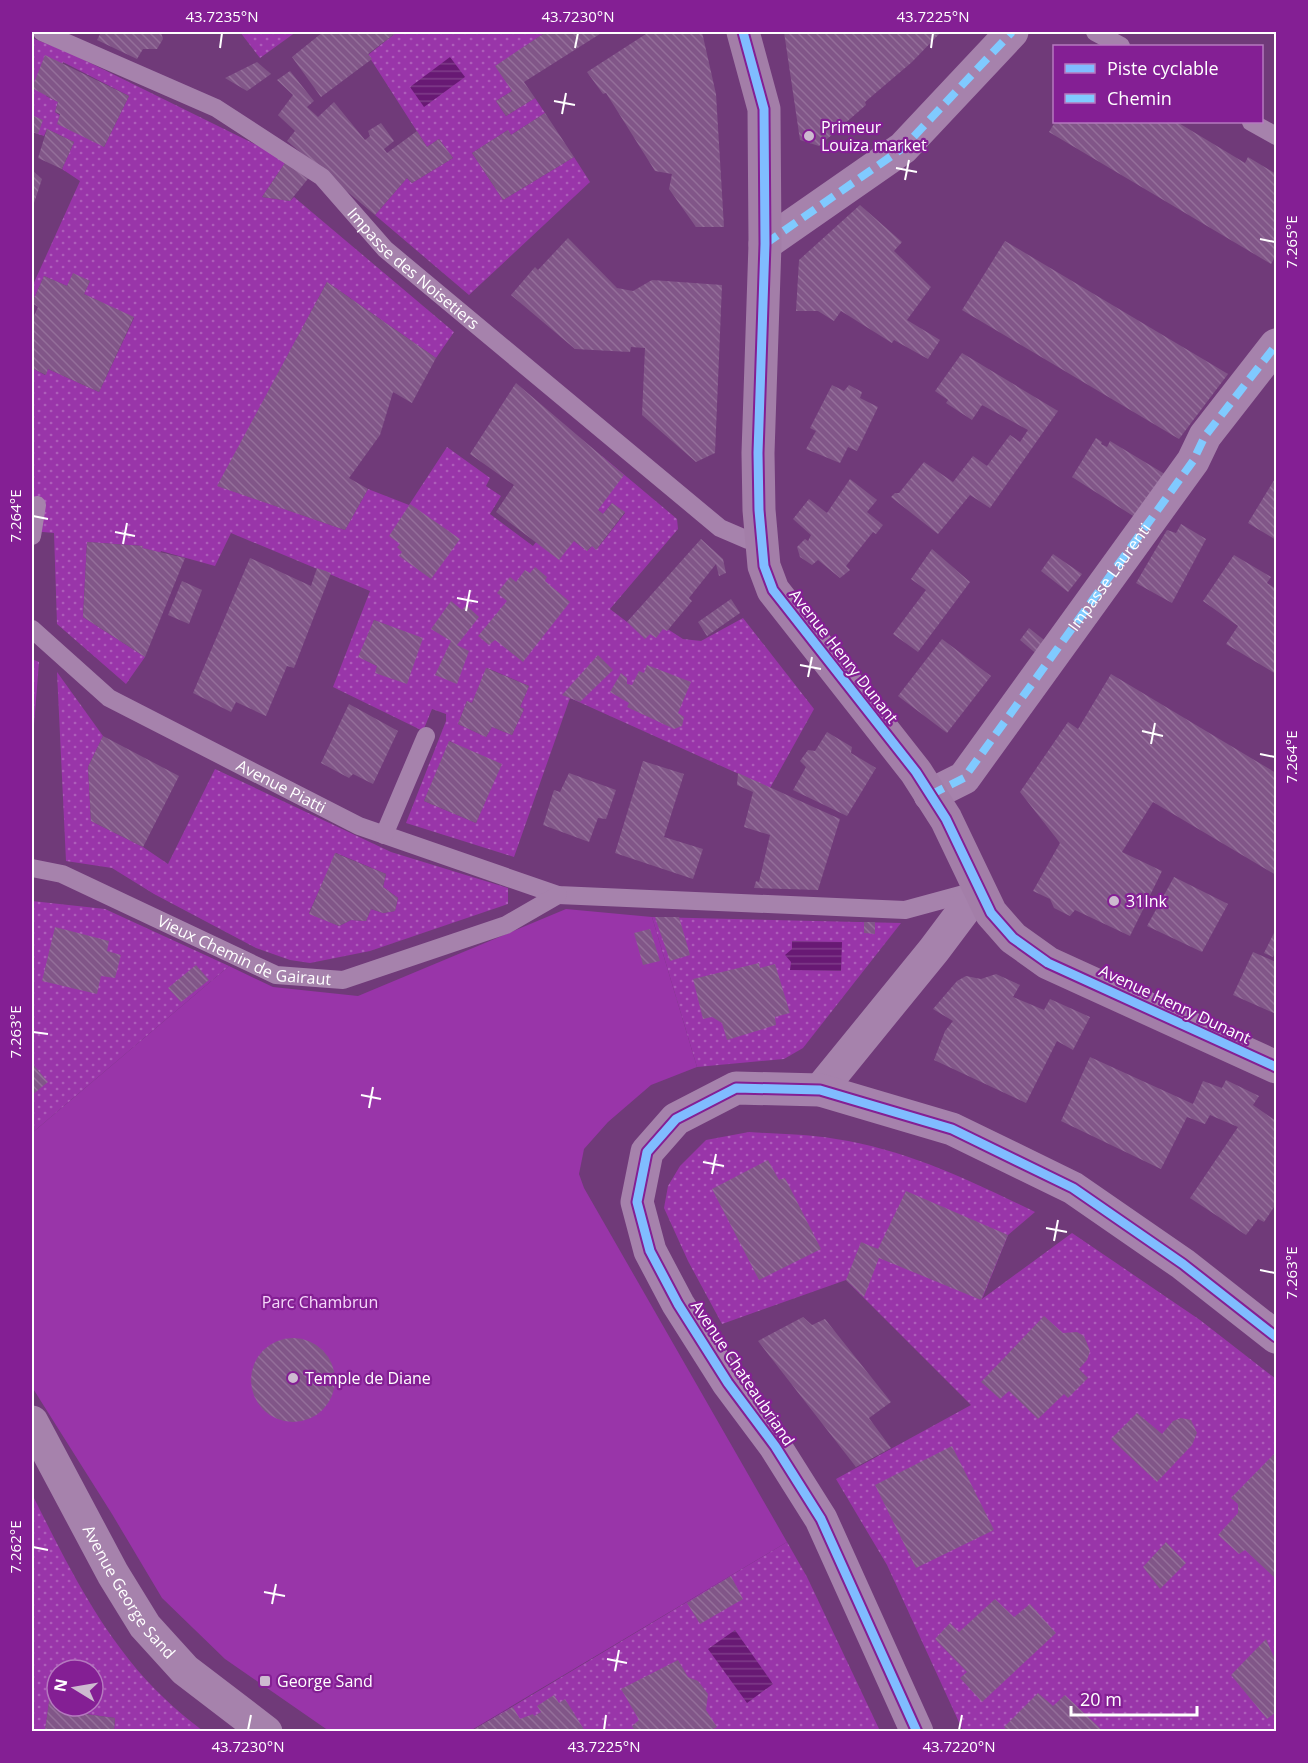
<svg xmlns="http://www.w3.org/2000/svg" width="1308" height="1763" viewBox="0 0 1308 1763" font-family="'Open Sans',sans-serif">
<defs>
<pattern id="garden-dots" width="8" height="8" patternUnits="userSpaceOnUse" patternTransform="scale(1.5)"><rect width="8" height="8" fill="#9935a9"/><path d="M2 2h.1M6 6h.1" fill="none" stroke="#ad5dba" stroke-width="1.8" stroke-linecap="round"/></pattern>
<pattern id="water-rules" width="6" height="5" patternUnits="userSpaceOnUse" patternTransform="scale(1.5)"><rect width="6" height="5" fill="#681974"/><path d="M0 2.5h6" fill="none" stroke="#7f3c89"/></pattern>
<pattern id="building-back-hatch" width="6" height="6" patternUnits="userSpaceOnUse" patternTransform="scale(1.5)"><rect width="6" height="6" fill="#815688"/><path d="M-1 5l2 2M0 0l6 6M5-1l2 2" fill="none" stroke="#946f9a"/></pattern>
</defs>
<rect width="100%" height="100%" fill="#703a79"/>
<path fill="#9935a9" d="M566,909L652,917L697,1067L651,1085L608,1122L584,1149L579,1174L584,1188L787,1542L470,1731H329L225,1659L162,1598L112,1514L32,1387V1133L229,966L273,987L358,996Z"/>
<g fill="url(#garden-dots)" fill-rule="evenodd">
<path d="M240,32H296L260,58Z"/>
<path d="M397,32H546L496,66L512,91L496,101L506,116L535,98L545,113L511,135L508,130L472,153L503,200L574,157L590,182L469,295L375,215L407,178L412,183L453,158L439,139L427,147L368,55Z"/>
<path d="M32,38L66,51L287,160L262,197L290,201L294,197L454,332L436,358L327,282L218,486L345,530L368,489L409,505L447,447L490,478L486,486L501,496L490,514L533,546L602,456L677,519L678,529L610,609L627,622L638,610L683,639L701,641L743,618L814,709L770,788L570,698L514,857L406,823L446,721V714L432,709L423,731L333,687L370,591L231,533L215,566L161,551L160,553L142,548L143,546L87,542L83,617L145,657L126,684L57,624L54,533L32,531V368L45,375L48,369L99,392L134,318L84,294L90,281L73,274L67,286L44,276L32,303V287L80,181L62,169L74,142L47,129L44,136L32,132ZM63,62L129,96L104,147L55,112L58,102L46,96ZM612,503L625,513L597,549L592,546L587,551L574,541L598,510L603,514ZM374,620L422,639L376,673L377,666L359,657ZM487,668L529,686L520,707L524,709L512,735L492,727L486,737L458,724L467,701L472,703ZM450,741L498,772L476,823L424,801Z"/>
<path d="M32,659L39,662L32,750Z"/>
<path d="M57,672L103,736L88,767L91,821L143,847L168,864L215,769L391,852L508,888V904L370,951L310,963L290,960L256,948L154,894L112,868L66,861ZM336,853L386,874L383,887L398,898L395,911L383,913L371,909L366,921L351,920L339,926L309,913Z"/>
<path d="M32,901L105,909L229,966L32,1133Z"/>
<path d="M652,917L901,923L803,1048L784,1059L697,1067Z"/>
<path d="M749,1132C778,1134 808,1134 836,1139C908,1150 971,1181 1035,1212L1008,1235L982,1299L1072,1233L1200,1320L1276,1379V1731H963L887,1565L836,1479L971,1405L846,1280L722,1324L688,1261L664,1208L668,1186L680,1166L706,1140Z"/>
<path d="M32,1494C68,1566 105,1642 164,1698C176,1710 190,1721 203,1731H114L115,1718L85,1714L86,1706H93V1670H57V1695H50L45,1731H32Z"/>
<path d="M787,1542L807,1577L880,1731L470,1732Z"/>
</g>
<g fill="url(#water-rules)">
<path d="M450,57L465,77L424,107L410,87Z"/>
<path d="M792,941L842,942L841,971L790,970L791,962L785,955L792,949Z"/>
<path d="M735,1630L773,1684L747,1703L708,1649Z"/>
</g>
<g fill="url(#building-back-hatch)">
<path d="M101,32H161L163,39L157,49H143L137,59L97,40Z"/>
<path d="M323,32H397L368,54L372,59L321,97L292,57Z"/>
<path d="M546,32H603L524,82L535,98L506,116L496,101L512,91L495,66Z"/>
<path d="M649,32H702L716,94L724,227H696L669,189L672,174L655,171L606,93L603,94L587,72Z"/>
<path d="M784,32H941L912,62L865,102L866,105L819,146L800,140Z"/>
<path d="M45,55L129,96L104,147L57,124L60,114L55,112L58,102L32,88Z"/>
<path d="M257,62L271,74L247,91L225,78Z"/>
<path d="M290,71L314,101L307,107L318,117L334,102L365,140L370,136L368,131L381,123L394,141L384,149L387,153L417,131L427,147L439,139L453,158L412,183L407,178L375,215L287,141L295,131L278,115L293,95L277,80Z"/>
<path d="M545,113L574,157L503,200L472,153L508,130L511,135Z"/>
<path d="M32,115L43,120L38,134L32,132Z"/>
<path d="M1055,122H1177L1245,163L1248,157L1276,174V255L1271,264L1049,132Z"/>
<path d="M47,129L74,142L62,169L38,158Z"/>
<path d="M287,160L311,175L290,201L262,197Z"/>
<path d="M32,170L42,179L32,209Z"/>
<path d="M860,205L902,242L894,251L931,287L907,320L940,340L928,359L894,340L892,343L841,311L834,321L818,311H796L799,260Z"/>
<path d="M568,238L617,288L633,291L652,280L722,285L715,453L696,462L642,415L645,348L631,347L630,352L575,349L511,295L535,267L538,270Z"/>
<path d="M1005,241L1228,374L1179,439L962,310Z"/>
<path d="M73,273L90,281L84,294L134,317L99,392L48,369L46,375L32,368V320L38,307L32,303L44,276L67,286Z"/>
<path d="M327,282L436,358L412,403L393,392L380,435L349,478L368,489L345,530L217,486Z"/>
<path d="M962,353L1058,411L990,508L970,495L938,534L891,497L895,493H899L924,462L953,482L973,456L987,466L1010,435L1020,442L1028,430L982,405L972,420L946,403L948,400L935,391Z"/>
<path d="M516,383L624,475L598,510L603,514L612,503L625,512L596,550L592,546L587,551L574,541L559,560L496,512L514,485L470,454Z"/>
<path d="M832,385L844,391L849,385L862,392L860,398L878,407L857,451L848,447L840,463L806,449L816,431L810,428Z"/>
<path d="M1096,438L1102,442L1101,444L1107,447L1110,441L1173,479L1141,521L1072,477Z"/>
<path d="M1276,477V540L1248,523Z"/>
<path d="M850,479L877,500L867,512L883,525L876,534L873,532L846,566L850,570L840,578L818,560L812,565L800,557L797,547L805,539L808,541L811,535L793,519L809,499L827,513Z"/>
<path d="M410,504L460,539L431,579L399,556L402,552L397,547L400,544L389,536Z"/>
<path d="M1181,524L1206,539L1172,603L1136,583L1167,530L1176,533Z"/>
<path d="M701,539L723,559L726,573L719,576L716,564L689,598L692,601L667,631L663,629L656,638L650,634L645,639L627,622Z"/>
<path d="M87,542L143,546L142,548L185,558L145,657L83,617Z"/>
<path d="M932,549L970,582L918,652L893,634L926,590L911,579Z"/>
<path d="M1053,554L1082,574L1068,592L1041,571Z"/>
<path d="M1234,555L1271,577L1267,583L1276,589V674L1226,644L1238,626L1203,601Z"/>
<path d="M250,558L311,586L317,568L331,573L294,668L287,666L266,716L236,702L231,712L193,693Z"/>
<path d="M535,567L547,577L545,581L570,602L523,662L495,640L489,645L478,636L507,601L497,593L510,577L516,582L525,570L530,573Z"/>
<path d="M182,581L202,590L189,624L168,615Z"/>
<path d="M731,599L740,613L707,636L698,622Z"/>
<path d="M451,601L462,610L466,605L479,617L457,645L469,651L457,684L435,675L451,641L431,629Z"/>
<path d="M374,620L423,638L407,684L375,673L377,666L358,657Z"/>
<path d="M1029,628L1049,644L1039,656L1020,640Z"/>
<path d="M942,639L991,676L947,733L898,696Z"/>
<path d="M598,655L613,670L580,702L562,695Z"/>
<path d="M647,665L691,682L678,713L684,717L682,726L674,729L627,707L629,703L610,692L621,673L627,678V684L632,685L639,671L644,673Z"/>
<path d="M486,668L529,686L520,707L524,709L512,735L492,727L486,737L458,724L467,701L472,703Z"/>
<path d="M1111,674L1276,773V875L1153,802L1122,852L1162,871L1130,936L1075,910L1070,916L1054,908L1050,899L1033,891L1060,843L1020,792L1068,722L1078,729Z"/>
<path d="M349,704L398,731L373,784L353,774L349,778L321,763Z"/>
<path d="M827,732L852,747L851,753L876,768L847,816L793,790L806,767L800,761L808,750L815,751Z"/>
<path d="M103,736L179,776L143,847L91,821L88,767Z"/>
<path d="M449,741L502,764L476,823L424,801Z"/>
<path d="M643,761L684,774L664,837L703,849L693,879L615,853Z"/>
<path d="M569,773L616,790L606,819L598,818L589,842L543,825L554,790L560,792Z"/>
<path d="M738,773L840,819L818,890L754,888L756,881L759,882L770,835L744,827L753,792L737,785Z"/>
<path d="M335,853L386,874L383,887L398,898L395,911L383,913L371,909L366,921L351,920L339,926L309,914Z"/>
<path d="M1174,877L1228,904L1202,952L1147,926Z"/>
<path d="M655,917H679L690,955L670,961Z"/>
<path d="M864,922H875V934L864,933Z"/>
<path d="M55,927L109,941L107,951L121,955L115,978L101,976L97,994L42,981Z"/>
<path d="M650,929L660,961L643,965L634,933Z"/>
<path d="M1276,929V951L1273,957L1264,953Z"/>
<path d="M1253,952L1276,962V1014L1233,995Z"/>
<path d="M759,963L760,968L775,964L790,1013L775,1017L776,1025L727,1040L722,1023L712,1017L703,1019L693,979Z"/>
<path d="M196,965L209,980L181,1002L168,988Z"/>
<path d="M996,974L1020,985L1013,997L1044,1010L1050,999L1090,1017L1073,1050L1057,1041L1026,1103L934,1060L945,1031L953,1021L933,1009L957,981L966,976L981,979Z"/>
<path d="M1090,1057L1193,1104L1203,1081L1222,1088L1226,1080L1259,1096L1253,1105L1276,1121V1204L1264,1222L1258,1219L1246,1235L1190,1198L1238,1127L1210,1115L1205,1124L1187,1117L1161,1169L1061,1121Z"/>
<path d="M32,1063L48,1082L32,1095Z"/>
<path d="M768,1160L779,1180L785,1178L821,1249L759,1280L712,1189Z"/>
<path d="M906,1191L1008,1235L981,1300L879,1258L864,1297L846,1280L861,1242L878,1249Z"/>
<path d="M1044,1316L1063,1333L1077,1332L1084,1336L1090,1351L1087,1360L1079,1369L1088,1378L1068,1398L1064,1394L1038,1419L1009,1391L1000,1399L981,1382Z"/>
<path d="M803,1317L812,1325L825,1319L891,1402L869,1418L891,1448L856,1467L758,1341Z"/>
<circle cx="293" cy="1380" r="42"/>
<path d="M1137,1413L1162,1434L1173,1421L1181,1418L1191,1420L1197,1433L1192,1445L1157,1482L1111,1439Z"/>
<path d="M952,1446L994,1530L916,1568L875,1485Z"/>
<path d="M1274,1454L1276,1457V1579L1245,1550L1239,1554L1218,1535L1238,1513V1504L1231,1498Z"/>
<path d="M1166,1542L1186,1563L1160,1589L1143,1567Z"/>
<path d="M731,1576L743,1599L700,1624L687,1603Z"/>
<path d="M995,1599L1014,1617L1030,1604L1056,1633L982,1702L960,1678L967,1672L935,1639L950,1623L959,1632Z"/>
<path d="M1266,1639L1276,1662V1712L1267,1719L1231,1675Z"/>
<path d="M678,1660L688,1677L698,1681L708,1694L706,1710L717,1727L710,1731H635L632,1726L639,1720L621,1689Z"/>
<path d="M1038,1693L1053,1706L1065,1695L1103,1731H1008L1004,1727Z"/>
<path d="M50,1694L57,1695V1706H86L85,1714L115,1718L114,1731H45Z"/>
<path d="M554,1695L559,1703L565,1699L585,1731H471L513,1707L520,1719L533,1714L534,1716L541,1712L537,1706Z"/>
</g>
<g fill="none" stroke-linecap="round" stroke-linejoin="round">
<g stroke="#a682ac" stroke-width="18">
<path id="s1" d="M42,32L216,108L322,177L385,249L720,528L748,540H762"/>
<path d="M1095,32L1121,46"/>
<path d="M1251,122L1276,136"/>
<path d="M32,536L37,505"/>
<path id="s2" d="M32,629L109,698L359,826L558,895L905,910L975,891"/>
<path d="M384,835L426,736"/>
<path id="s3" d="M32,868L62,874L276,975L343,980L506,925L558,895"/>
</g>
<g stroke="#a682ac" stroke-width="33">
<path d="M765,244L903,148L1012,32"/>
<path id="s4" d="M930,795L964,778L1193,461L1205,436L1276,345"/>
<path d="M820,1090L934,950L979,890"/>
<path id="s5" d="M32,1422L113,1574L145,1626L185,1670L266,1732"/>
<path d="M917,1732L821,1519L775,1446L728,1383L678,1304L650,1251L637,1202L647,1152L676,1119L736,1088L820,1090L952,1129L1073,1188L1183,1264L1276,1337"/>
</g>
<path stroke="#a37ea8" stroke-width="33" d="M743,32L764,109L765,244L758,453L759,510L764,566L773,590L916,772L946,819L991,913L1013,938L1048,963L1276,1067"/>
<g stroke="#80caff" stroke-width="8" stroke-dasharray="15 8" stroke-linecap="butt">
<path d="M765,244L903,148L1012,32"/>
<path d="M930,795L964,778L1193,461L1205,436L1276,345"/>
</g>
<g stroke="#841f94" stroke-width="13">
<g id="cycleway">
<path d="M743,32L764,109L765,244L758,453L759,510L764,566L773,590L916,772L946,819L991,913L1013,938L1048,963L1276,1067"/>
<path d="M917,1732L821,1519L775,1446L728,1383L678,1304L650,1251L637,1202L647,1152L676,1119L736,1088L820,1090L952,1129L1073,1188L1183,1264L1276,1337"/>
</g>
</g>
<use href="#cycleway" stroke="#80bcff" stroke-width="9"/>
</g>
<path fill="none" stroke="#fff" stroke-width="2" d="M220,48L222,33M575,48L578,33M931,48L933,33M554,101L575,105M562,114L566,93M896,168L917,172M905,180L909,160M1260,239L1275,242M33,516L48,519M115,532L135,536M123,544L127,523M457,598L478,602M466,611L470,590M800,665L821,669M808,677L812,657M1142,731L1163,736M1151,744L1155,723M1260,754L1275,757M33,1032L48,1034M361,1095L381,1099M369,1108L373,1087M703,1162L724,1166M712,1174L716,1154M1046,1228L1067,1232M1054,1241L1058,1220M1260,1270L1275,1273M33,1547L48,1550M264,1592L285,1596M272,1604L276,1584M607,1659L627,1663M615,1671L619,1650M248,1730L251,1715M604,1730L606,1715M959,1730L962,1715"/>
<g fill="#cdbad0" stroke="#841f94" stroke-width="2">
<circle cx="809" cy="136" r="6"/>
<circle cx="1114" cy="901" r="6"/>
<circle cx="293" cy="1378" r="6"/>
<rect x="259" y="1675" width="12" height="12" rx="3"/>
</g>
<g text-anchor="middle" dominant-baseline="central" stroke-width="4.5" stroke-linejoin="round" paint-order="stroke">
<g font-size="16" fill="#fff" stroke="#841f94" text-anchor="start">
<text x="821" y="127">Primeur<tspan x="821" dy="18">Louiza market</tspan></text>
<text x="1126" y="901">31Ink</text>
<text x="305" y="1378">Temple de Diane</text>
<text x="277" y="1681">George Sand</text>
</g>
<g font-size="16" fill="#fff" stroke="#841f94">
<text stroke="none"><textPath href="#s1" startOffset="446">Impasse des Noisetiers</textPath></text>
<text stroke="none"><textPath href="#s4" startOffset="286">Impasse Laurenti</textPath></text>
<text transform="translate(844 656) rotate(52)">Avenue Henry Dunant</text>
<text stroke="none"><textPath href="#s2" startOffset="297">Avenue Piatti</textPath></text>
<text stroke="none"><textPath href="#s3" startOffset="230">Vieux Chemin de Gairaut</textPath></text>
<text transform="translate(1175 1004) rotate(25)">Avenue Henry Dunant</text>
<text transform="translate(743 1373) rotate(56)">Avenue Chateaubriand</text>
<text stroke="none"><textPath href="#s5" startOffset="196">Avenue George Sand</textPath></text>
</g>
<g font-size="16" fill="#f5d8fa" stroke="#841f94">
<text x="320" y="1302">Parc Chambrun</text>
</g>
</g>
<rect width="1308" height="1763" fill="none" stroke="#841f94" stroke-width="66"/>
<rect x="1053" y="45" width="210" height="78" fill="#841f94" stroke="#b579bf" stroke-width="1.5"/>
<rect x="1065" y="64" width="30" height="9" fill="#80bcff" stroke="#b579bf" stroke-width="1.5"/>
<text x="1107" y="75" font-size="18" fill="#ffffff">Piste cyclable</text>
<rect x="1065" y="94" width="30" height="9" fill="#80caff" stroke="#b579bf" stroke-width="1.5"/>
<text x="1107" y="105" font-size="18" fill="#ffffff">Chemin</text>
<g transform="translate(75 1688) rotate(281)"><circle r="28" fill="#841f94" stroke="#b579bf" stroke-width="1.5"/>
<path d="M0-4.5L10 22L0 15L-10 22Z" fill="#cdbad0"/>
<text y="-9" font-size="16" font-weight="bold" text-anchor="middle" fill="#ffffff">N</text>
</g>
<path d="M1071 1706v9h126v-9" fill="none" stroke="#ffffff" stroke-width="3"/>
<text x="1080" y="1706" font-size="18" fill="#ffffff" stroke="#841f94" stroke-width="4.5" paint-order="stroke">20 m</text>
<rect x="33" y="33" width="1242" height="1697" fill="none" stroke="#fff" stroke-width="2"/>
<g font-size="15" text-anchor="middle" fill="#fff">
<text x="222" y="22">43.7235°N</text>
<text x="578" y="22">43.7230°N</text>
<text x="933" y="22">43.7225°N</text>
<text transform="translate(1292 242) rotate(-90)" y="5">7.265°E</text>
<text transform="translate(16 516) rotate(-90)" y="5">7.264°E</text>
<text transform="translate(1292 757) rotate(-90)" y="5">7.264°E</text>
<text transform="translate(16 1032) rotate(-90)" y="5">7.263°E</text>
<text transform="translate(1292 1273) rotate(-90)" y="5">7.263°E</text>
<text transform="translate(16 1547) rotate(-90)" y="5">7.262°E</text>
<text x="248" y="1752">43.7230°N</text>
<text x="604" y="1752">43.7225°N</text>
<text x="959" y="1752">43.7220°N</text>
</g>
</svg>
